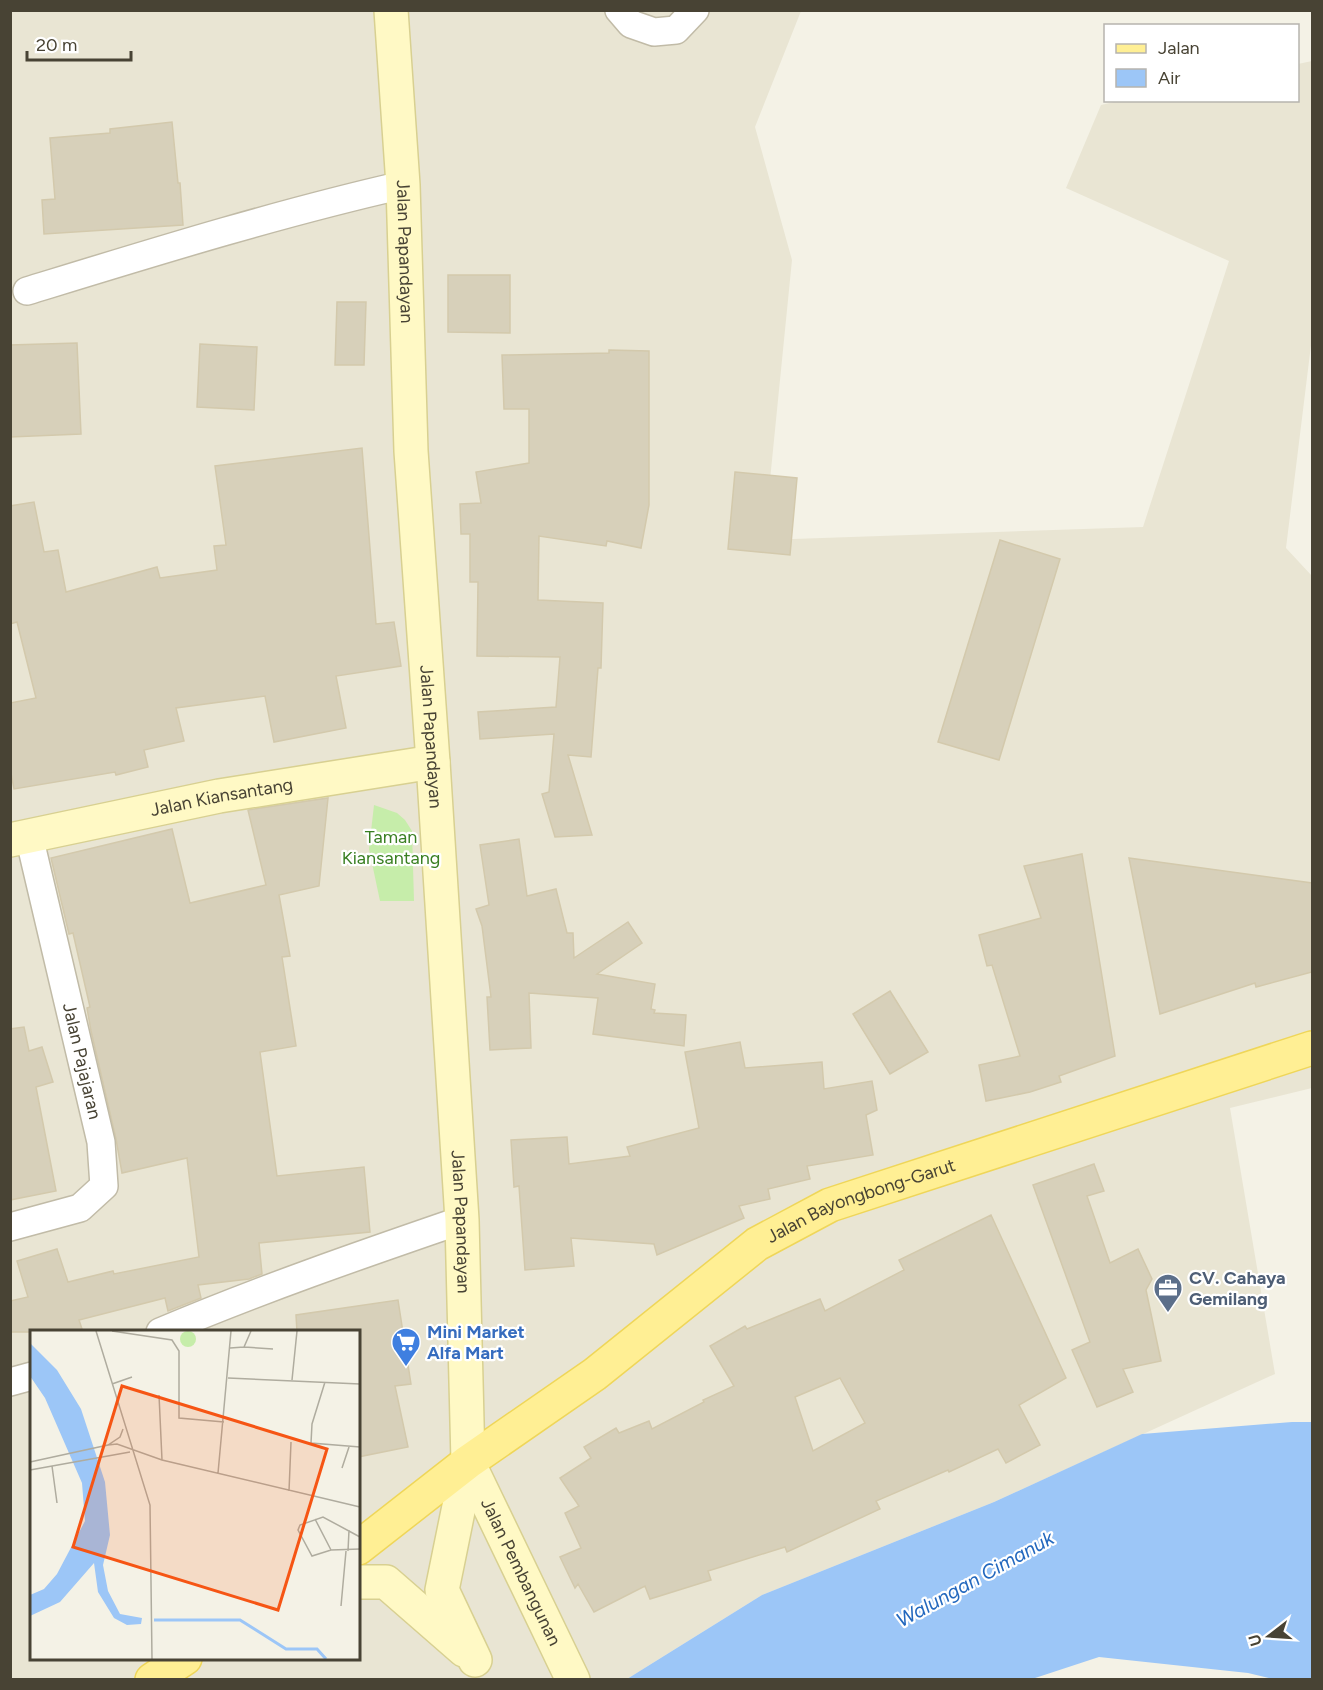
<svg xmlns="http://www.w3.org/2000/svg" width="1323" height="1690" viewBox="0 0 1323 1690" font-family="Figtree,sans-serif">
<rect width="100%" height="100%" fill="#f4f2e6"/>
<path fill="#e9e5d3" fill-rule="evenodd" d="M11,11H801L755,127L792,260L764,540L1143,527L1229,261L1066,188L1101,105L1123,100H1298V64L1312,61V337L1286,548L1312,576V1088L1230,1108L1275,1374L994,1502L762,1595L627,1679L11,1680ZM32,1332H358V1658H32Z"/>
<path fill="#c6edaa" d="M374,805L397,813L405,820L412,831L414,901H380L369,849Z"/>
<path fill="#9cc6f7" d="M1292,1422H1312V1679H1273L1248,1673L1099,1657L1029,1680L627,1679L762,1595L994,1502L1142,1434Z"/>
<g fill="#d7d0ba" stroke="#d3c9ac" stroke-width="1.5" fill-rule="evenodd">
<path d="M172,122L178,183H180L183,225L44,234L42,200L55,199L50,138L110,133V129Z"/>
<path d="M448,275H510V333L448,332Z"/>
<path d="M337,302H366L364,365H335Z"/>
<path d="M77,343L81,434L10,437V345Z"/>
<path d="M200,344L257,347L254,410L197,407Z"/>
<path d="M609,350L649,351V505L641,548L607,541L606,546L539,536L538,600L603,603L601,668H598L591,757L568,755L592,835L555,837L542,794L549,792L554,734L480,739L478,712L556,707L560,657L477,656L478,582H470V534H461L460,504L481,503L476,472L529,463V409H504L502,355L609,353Z"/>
<path d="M362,448L376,624L394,622L401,666L336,676L346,728L274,742L265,696L176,708L184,741L144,750L148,767L116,775L115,772L14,789L10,768V703L36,698L17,622L10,624V506L34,502L44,552L58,550L66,592L157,567L160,578L217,570L214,546L226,545L215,466Z"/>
<path d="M735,472L797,478L790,555L728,549Z"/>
<path d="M1000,540L1060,559L999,760L938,742Z"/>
<path d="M328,798L319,886L279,895L290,956L282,957L296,1046L260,1052L277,1176L364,1167L370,1232L259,1243L262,1274L249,1279L198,1285L201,1298L168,1311L165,1298L79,1320L83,1332H10V1301L28,1297L17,1261L57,1249L68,1282L113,1271L114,1274L199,1257L187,1158L122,1173L116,1139L91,1031L87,1008L90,1007L73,933L69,934L51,858L172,829L190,903L266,885L248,810Z"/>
<path d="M519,839L527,896L556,889L567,933H573L574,958L628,922L642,943L597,974L655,984L651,1009L655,1010L654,1013L686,1015L684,1046L593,1034L598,998L529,993L531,1048L490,1050L487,997H491L482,926L476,909L489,905L480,845Z"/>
<path d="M1082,854L1115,1056L1059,1076L1061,1082L1030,1092L986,1101L979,1065L1020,1056L992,965L987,966L979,935L1041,918L1024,866Z"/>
<path d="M1129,858L1312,883V972L1256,987L1255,983L1160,1014Z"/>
<path d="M890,991L928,1052L890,1074L853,1014Z"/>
<path d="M24,1027L29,1051L42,1047L53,1082L36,1087L56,1191L10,1200V1029Z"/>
<path d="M740,1042L745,1068L822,1062L824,1089L872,1081L877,1110L866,1115L873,1155L807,1166L810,1179L768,1189L770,1199L739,1206L744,1218L657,1255L654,1244L571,1238L574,1266L525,1270L519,1186L514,1187L511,1140L567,1137L569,1164L630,1156L627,1147L699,1128L685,1052Z"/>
<path d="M1094,1164L1104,1191L1087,1196L1110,1263L1138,1249L1152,1279L1146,1290L1161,1361L1123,1369L1133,1392L1097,1407L1072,1350L1090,1342L1033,1185Z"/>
<path d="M991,1215L1066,1378L1019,1405L1040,1445L1006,1463L998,1449L949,1472L948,1470L876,1501L880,1509L787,1552L785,1547L708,1571L711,1580L650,1599L645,1586L594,1612L578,1584L575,1588L560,1557L581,1548L565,1513L579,1506L560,1478L591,1458L584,1447L616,1428L619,1433L649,1421L652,1429L704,1402L703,1400L734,1386L710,1346L745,1326L747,1329L820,1299L825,1311L904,1270L899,1260ZM840,1378L865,1423L813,1451L795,1397Z"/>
<path d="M398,1300L411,1384L395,1386L408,1447L358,1457V1332H297L296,1315Z"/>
</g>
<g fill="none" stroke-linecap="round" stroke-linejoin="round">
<g stroke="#c1bba7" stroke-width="30">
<g id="street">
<path d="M619,10L631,24L654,32L676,30L695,10"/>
<path d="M27,291C151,253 276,214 403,185"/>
<path d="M10,1227L80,1208L104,1186L101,1142L29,836"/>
<path d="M160,1332C259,1290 360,1255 462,1220"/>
<path d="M10,1382L32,1376"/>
</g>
</g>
<g stroke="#d8d091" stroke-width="36">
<g id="secondary">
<path id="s1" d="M391,10L403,185L411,451L433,762L462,1220L468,1462L442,1590L475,1660"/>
<path id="s2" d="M10,840L219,796L433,762"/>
<path id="s3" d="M468,1462L573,1680"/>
<path d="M358,1582H386L464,1650"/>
</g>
</g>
<g stroke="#efd659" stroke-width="36">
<g id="primary">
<path id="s4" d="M358,1548L468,1462L595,1374L757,1244L830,1205L1312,1048"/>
<path d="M152,1680L185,1658"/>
</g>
</g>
<use href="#street" stroke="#fff" stroke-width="27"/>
<use href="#secondary" stroke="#fff9c5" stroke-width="33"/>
<use href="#primary" stroke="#ffef94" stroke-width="33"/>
</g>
<defs>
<g id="office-pin" transform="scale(1.5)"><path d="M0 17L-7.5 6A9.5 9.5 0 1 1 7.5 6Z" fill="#5c6f8a" stroke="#fff"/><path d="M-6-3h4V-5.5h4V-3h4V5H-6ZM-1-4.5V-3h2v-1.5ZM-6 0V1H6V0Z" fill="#fff"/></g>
<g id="supermarket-pin" transform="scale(1.5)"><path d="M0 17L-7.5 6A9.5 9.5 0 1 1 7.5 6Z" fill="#3f7fe0" stroke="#fff"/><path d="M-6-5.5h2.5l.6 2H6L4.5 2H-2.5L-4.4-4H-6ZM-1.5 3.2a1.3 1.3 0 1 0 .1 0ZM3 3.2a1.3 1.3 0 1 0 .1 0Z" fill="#fff"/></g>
</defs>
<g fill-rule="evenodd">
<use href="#office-pin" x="1168" y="1288"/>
<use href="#supermarket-pin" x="406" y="1342"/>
</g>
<g text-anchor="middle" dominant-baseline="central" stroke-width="4.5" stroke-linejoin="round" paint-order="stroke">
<g font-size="18" fill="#484334" stroke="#fff">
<text stroke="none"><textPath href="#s1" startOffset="242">Jalan Papandayan</textPath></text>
<text stroke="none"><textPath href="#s1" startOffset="728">Jalan Papandayan</textPath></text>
<text stroke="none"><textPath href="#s2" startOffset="216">Jalan Kiansantang</textPath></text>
<text transform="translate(82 1061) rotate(77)">Jalan Pajajaran</text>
<text stroke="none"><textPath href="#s4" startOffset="615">Jalan Bayongbong-Garut</textPath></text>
<text stroke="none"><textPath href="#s1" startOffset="1214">Jalan Papandayan</textPath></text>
<text stroke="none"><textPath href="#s3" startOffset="122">Jalan Pembangunan</textPath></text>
</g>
<g font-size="18" fill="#397f22" stroke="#fff">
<text x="391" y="837">Taman<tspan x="391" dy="21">Kiansantang</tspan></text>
</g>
<g font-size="18" font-weight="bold" fill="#4e5e75" stroke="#fff" text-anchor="start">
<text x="1189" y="1278">CV. Cahaya<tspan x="1189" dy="21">Gemilang</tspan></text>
</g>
<g font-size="18" font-weight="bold" fill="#366cbe" stroke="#fff" text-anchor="start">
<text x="427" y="1332">Mini Market<tspan x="427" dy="21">Alfa Mart</tspan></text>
</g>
<g font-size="20" font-style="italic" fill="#2368be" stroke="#fff">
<text transform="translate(975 1579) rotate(-29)">Walungan Cimanuk</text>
</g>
</g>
<g transform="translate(30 1330)">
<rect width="330" height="330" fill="#f4f2e6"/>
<path d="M150 9a8 8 0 1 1 16 0a8 8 0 1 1-16 0Z" fill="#c6edaa"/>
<path d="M0,13L27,40L51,79L75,152L80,205L73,235L78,261L90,284L112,288L111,294L97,295L84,288L68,262L64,233L30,272L0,286V265L14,259L27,244L55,191L52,153L15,68L0,46Z" fill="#9cc6f7"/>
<path fill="none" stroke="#9cc6f7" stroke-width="3" d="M124,290H210L256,319H287L296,329"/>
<path fill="none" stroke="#afac9f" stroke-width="1.5" d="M66,1L120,175L122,329M82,1L142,10L149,21V88L194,92M214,17L243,19M200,18L214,17L221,1M198,48L330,54M262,50L267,1M295,52L282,94L281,113L330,117M82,54L102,47M129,65L132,130M78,115L87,114L132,130L330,177M0,132L78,115L90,107L93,99M22,136L27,173M312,138L319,117M0,140L100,122M188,143L201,1M259,161L261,112M285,189L301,220M330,207L293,187L270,195L268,200L282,226L301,220L330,219M318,221L319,200M311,276L316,221"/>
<path fill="#f65514" fill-opacity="0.15" stroke="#f65514" stroke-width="3" d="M92,56L297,119L248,280L43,217Z"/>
<rect width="330" height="330" fill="none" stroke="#484334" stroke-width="3"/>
</g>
<rect width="1323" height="1690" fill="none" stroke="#484334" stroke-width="24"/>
<rect x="1104" y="24" width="195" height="78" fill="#ffffff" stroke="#b6b4ae" stroke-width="1.5"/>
<rect x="1116" y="44" width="30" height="9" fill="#ffef94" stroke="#b6b4ae" stroke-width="1.5"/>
<text x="1158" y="54" font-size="18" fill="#484334">Jalan</text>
<rect x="1116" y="69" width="30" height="18" fill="#9cc6f7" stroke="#b6b4ae" stroke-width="1.5"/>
<text x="1158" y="84" font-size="18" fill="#484334">Air</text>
<g transform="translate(1269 1636) rotate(253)" stroke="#ffffff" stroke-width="4.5" paint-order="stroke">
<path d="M0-4.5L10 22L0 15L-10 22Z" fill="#484334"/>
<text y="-9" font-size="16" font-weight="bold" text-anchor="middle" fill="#484334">U</text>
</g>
<path d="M27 51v9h104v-9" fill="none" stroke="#484334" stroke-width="3"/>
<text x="36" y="51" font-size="18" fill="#484334" stroke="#ffffff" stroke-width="4.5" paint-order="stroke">20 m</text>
</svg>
